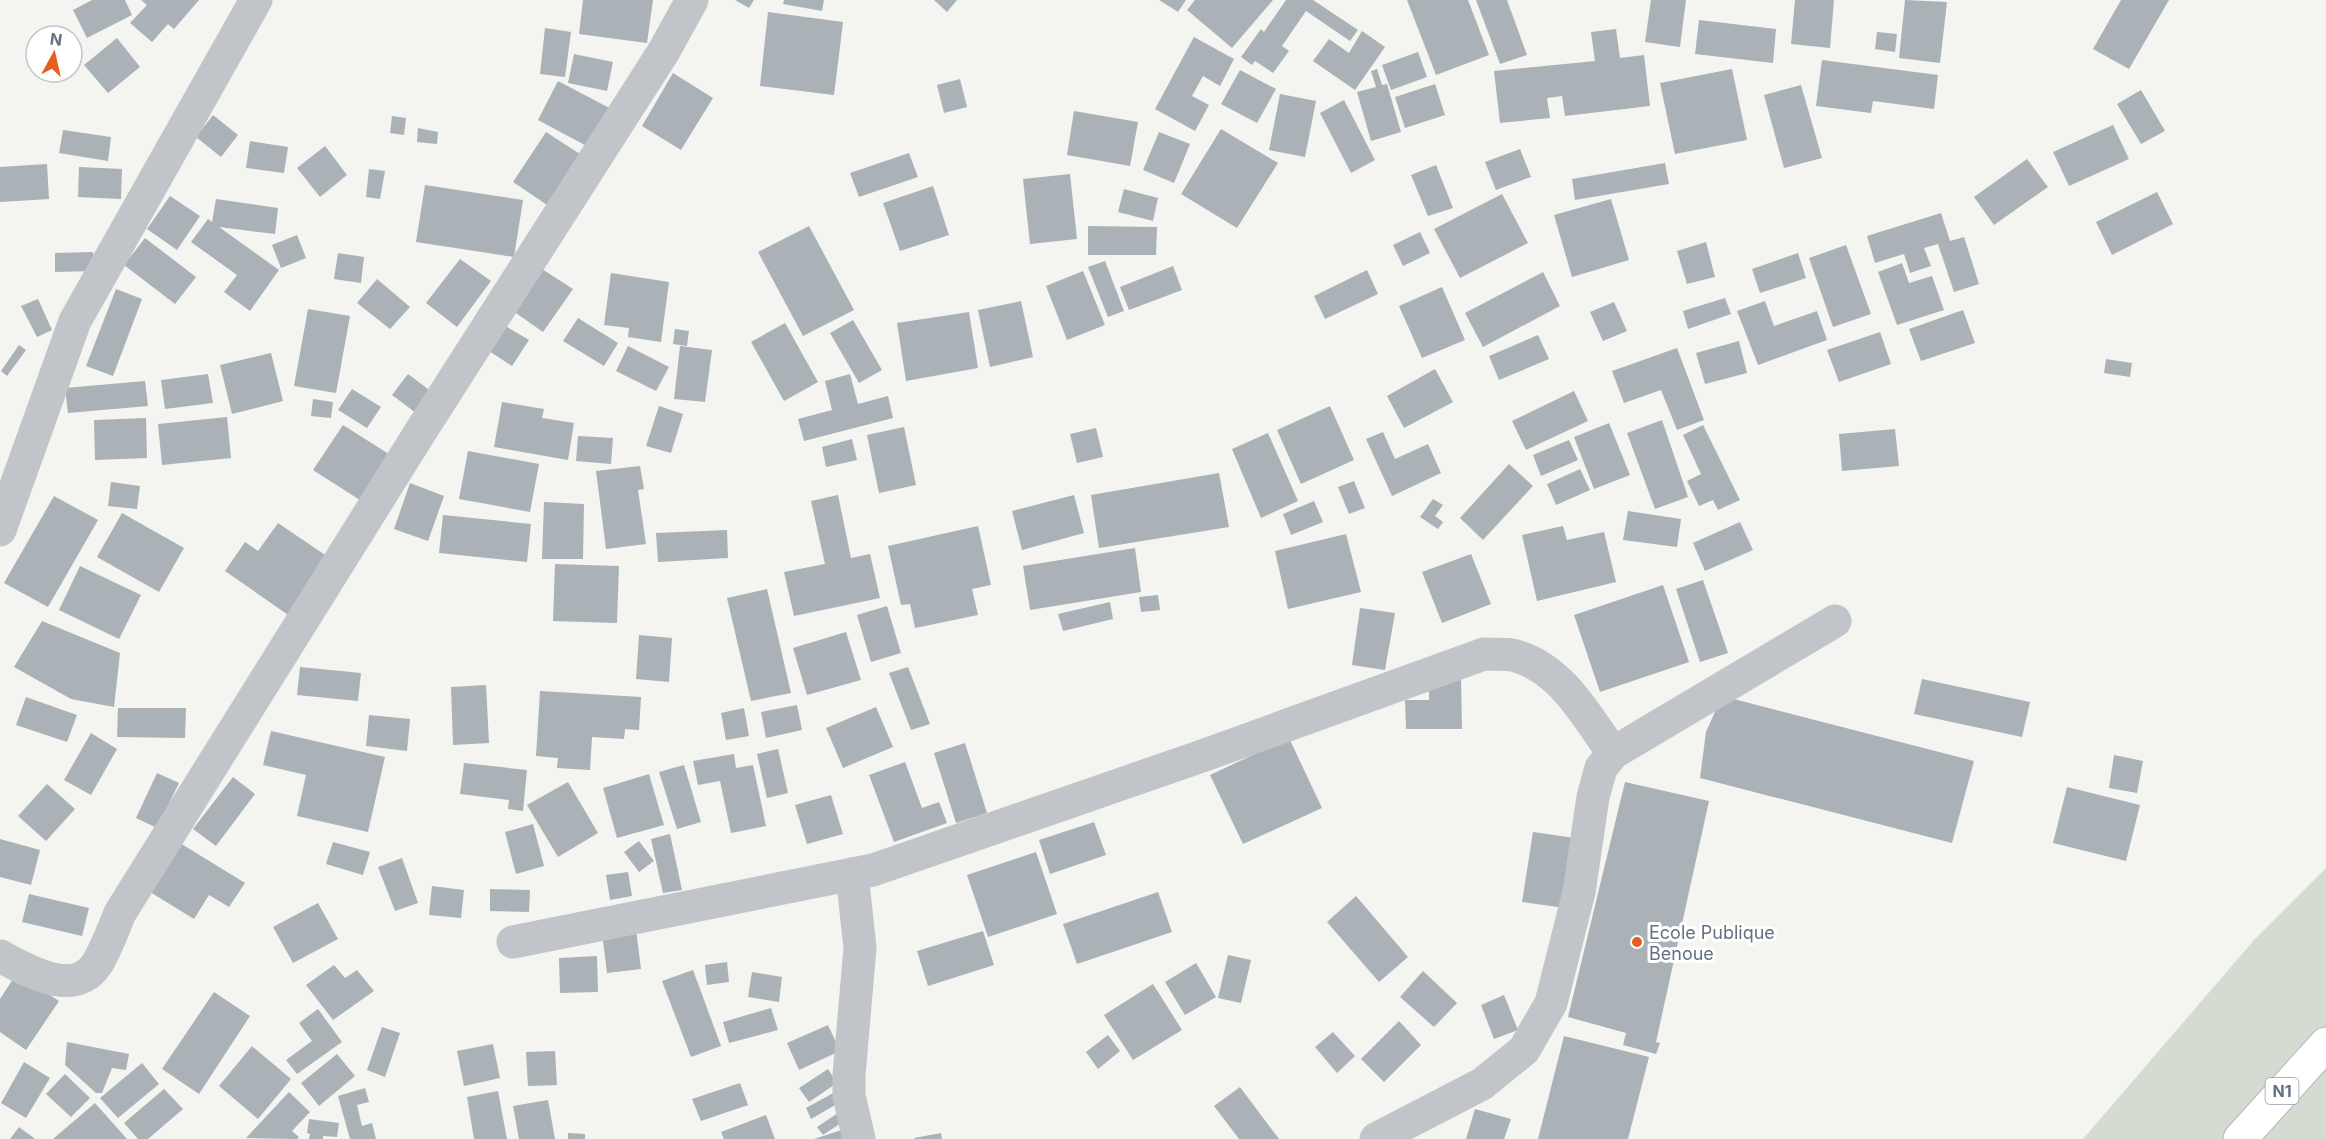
<svg xmlns="http://www.w3.org/2000/svg" width="2326" height="1139" viewBox="0 0 2326 1139" font-family="Inter,sans-serif">
<rect width="100%" height="100%" fill="#f4f5f0"/>
<path fill="#d4dbd1" d="M2326,868V1139H2083L2255,939Z"/>
<g fill="#aab1b7">
<path d="M92,0H125L132,15L87,38L73,10Z"/>
<path d="M141,0H199L174,29L168,24L152,42L130,23L147,5Z"/>
<path d="M583,0H653L647,43L579,34Z"/>
<path d="M735,0H754L749,8Z"/>
<path d="M784,0H824L822,11L783,4Z"/>
<path d="M934,0H957L947,12Z"/>
<path d="M1159,0H1186L1178,12Z"/>
<path d="M1195,0H1273L1232,48L1187,10Z"/>
<path d="M1286,0H1313L1358,30L1350,41L1306,11L1282,46L1289,51L1273,73L1255,61L1252,65L1241,57L1261,29L1264,32Z"/>
<path d="M1407,0H1468L1489,55L1436,75Z"/>
<path d="M1476,0H1507L1527,55L1500,64Z"/>
<path d="M1651,0H1686L1680,47L1645,42Z"/>
<path d="M1795,0H1834L1830,48L1791,44Z"/>
<path d="M1905,0L1947,2L1940,63L1899,58Z"/>
<path d="M2121,0H2169L2129,69L2093,49Z"/>
<path d="M768,12L843,22L834,95L760,86Z"/>
<path d="M1699,20L1776,29L1773,63L1695,54Z"/>
<path d="M545,28L571,32L565,77L540,74Z"/>
<path d="M1616,29L1620,58L1644,55L1650,106L1565,116L1562,96L1547,98L1550,118L1500,123L1494,71L1595,61L1591,32Z"/>
<path d="M1362,31L1385,47L1355,90L1313,61L1329,39L1349,53Z"/>
<path d="M1877,32L1897,34L1895,52L1875,49Z"/>
<path d="M1194,37L1234,59L1220,86L1203,76L1192,96L1209,105L1195,131L1155,109Z"/>
<path d="M117,38L140,67L108,93L84,65Z"/>
<path d="M1418,52L1427,77L1391,90L1382,65Z"/>
<path d="M574,54L613,62L607,91L568,83Z"/>
<path d="M1822,60L1938,75L1934,109L1873,101L1871,113L1816,106Z"/>
<path d="M1377,69L1382,85L1387,84L1401,132L1371,141L1357,92L1376,87L1371,71Z"/>
<path d="M1732,69L1747,140L1675,154L1660,83Z"/>
<path d="M1240,70L1276,89L1257,123L1221,104Z"/>
<path d="M673,73L713,98L681,150L642,126Z"/>
<path d="M960,79L967,107L944,113L937,85Z"/>
<path d="M558,81L617,112L596,151L538,120Z"/>
<path d="M1435,84L1445,115L1405,128L1395,97Z"/>
<path d="M1801,85L1822,158L1784,168L1764,95Z"/>
<path d="M2141,90L2165,131L2141,144L2117,104Z"/>
<path d="M1280,94L1316,101L1305,157L1269,150Z"/>
<path d="M1344,100L1375,160L1351,173L1320,113Z"/>
<path d="M1074,111L1138,122L1130,166L1067,155Z"/>
<path d="M213,115L238,135L221,157L196,137Z"/>
<path d="M392,116L406,118L404,135L390,133Z"/>
<path d="M2113,125L2129,159L2069,186L2053,152Z"/>
<path d="M418,128L438,132L437,144L417,142Z"/>
<path d="M1221,129L1278,163L1237,228L1181,194Z"/>
<path d="M63,130L111,137L108,161L59,153Z"/>
<path d="M546,132L586,158L553,209L513,182Z"/>
<path d="M1159,132L1190,144L1174,183L1143,170Z"/>
<path d="M250,141L288,147L284,173L246,168Z"/>
<path d="M325,146L347,175L320,197L297,168Z"/>
<path d="M1520,149L1531,177L1496,190L1485,162Z"/>
<path d="M909,153L918,177L859,197L850,173Z"/>
<path d="M2027,159L2048,187L1994,225L1974,197Z"/>
<path d="M1665,163L1669,184L1575,200L1572,179Z"/>
<path d="M47,164L49,199L0,202V167Z"/>
<path d="M1436,165L1453,208L1428,216L1411,175Z"/>
<path d="M79,167L122,169L121,199L78,197Z"/>
<path d="M369,169L385,171L380,199L366,197Z"/>
<path d="M1070,174L1077,239L1030,244L1023,179Z"/>
<path d="M425,185L523,200L514,257L416,242Z"/>
<path d="M933,186L949,235L900,251L883,203Z"/>
<path d="M1124,189L1158,198L1153,221L1118,212Z"/>
<path d="M2157,192L2173,224L2112,255L2096,222Z"/>
<path d="M1502,194L1528,243L1460,278L1434,229Z"/>
<path d="M170,196L200,216L177,250L147,229Z"/>
<path d="M216,199L278,208L275,234L219,227L279,270L250,311L224,292L237,275L191,242L208,219L212,222Z"/>
<path d="M1611,199L1629,260L1572,277L1554,215Z"/>
<path d="M1941,213L1950,241L1964,237L1979,284L1954,292L1938,244L1924,248L1931,266L1910,273L1904,254L1875,263L1867,236Z"/>
<path d="M809,226L854,310L803,336L758,252Z"/>
<path d="M1088,226L1157,227L1156,255H1088Z"/>
<path d="M1420,232L1430,253L1403,266L1393,245Z"/>
<path d="M297,235L306,258L281,268L272,245Z"/>
<path d="M145,238L196,277L175,304L124,265Z"/>
<path d="M1706,242L1715,277L1687,284L1677,251Z"/>
<path d="M1846,245L1871,314L1833,327L1809,258Z"/>
<path d="M93,252V271L55,272V253Z"/>
<path d="M338,253L364,257L361,283L334,279Z"/>
<path d="M1798,253L1806,278L1760,293L1752,269Z"/>
<path d="M460,259L491,281L457,327L426,303Z"/>
<path d="M1105,261L1124,311L1108,317L1088,267Z"/>
<path d="M1902,263L1909,283L1932,276L1944,310L1897,325L1878,272Z"/>
<path d="M1173,266L1182,290L1129,310L1120,287Z"/>
<path d="M542,269L573,289L543,332L513,311Z"/>
<path d="M1367,270L1378,294L1325,319L1314,296Z"/>
<path d="M1083,271L1105,325L1067,340L1046,286Z"/>
<path d="M1543,272L1560,306L1483,347L1465,313Z"/>
<path d="M611,273L669,282L661,342L628,337L629,328L604,325Z"/>
<path d="M377,279L410,307L390,329L357,303Z"/>
<path d="M1442,287L1465,340L1422,358L1399,306Z"/>
<path d="M116,289L142,299L113,376L86,366Z"/>
<path d="M1725,298L1731,314L1688,329L1683,311Z"/>
<path d="M38,299L52,330L37,337L21,306Z"/>
<path d="M1021,301L1033,357L990,367L978,310Z"/>
<path d="M1765,301L1774,326L1817,311L1827,340L1758,365L1737,311Z"/>
<path d="M1614,302L1627,331L1603,341L1590,312Z"/>
<path d="M308,309L350,316L336,393L294,386Z"/>
<path d="M1963,310L1975,343L1921,361L1909,329Z"/>
<path d="M969,312L978,368L906,381L897,323Z"/>
<path d="M578,318L618,343L604,366L563,341Z"/>
<path d="M853,320L882,370L859,383L830,333Z"/>
<path d="M785,323L818,382L784,401L751,342Z"/>
<path d="M502,324L529,340L512,366L486,349Z"/>
<path d="M675,329L689,331L687,346L673,344Z"/>
<path d="M1880,332L1891,364L1839,382L1827,350Z"/>
<path d="M1538,335L1549,359L1499,380L1489,356Z"/>
<path d="M1739,341L1747,373L1705,384L1696,353Z"/>
<path d="M19,345L26,350L7,376L1,371Z"/>
<path d="M628,346L669,367L656,391L616,371Z"/>
<path d="M680,346L712,350L705,402L674,399Z"/>
<path d="M1677,348L1704,420L1677,430L1661,390L1624,403L1612,371Z"/>
<path d="M271,353L283,401L232,414L220,365Z"/>
<path d="M2106,359L2132,363L2130,377L2104,373Z"/>
<path d="M1435,369L1453,402L1404,428L1387,396Z"/>
<path d="M208,374L213,403L165,409L161,380Z"/>
<path d="M408,374L436,395L420,416L392,395Z"/>
<path d="M850,374L858,404L888,396L893,418L804,441L798,419L832,410L825,381Z"/>
<path d="M145,381L148,406L68,413L65,388Z"/>
<path d="M352,389L381,407L367,428L338,410Z"/>
<path d="M1574,391L1588,421L1526,450L1512,421Z"/>
<path d="M313,399L333,402L331,418L311,416Z"/>
<path d="M502,402L544,409L542,418L574,423L568,460L494,447Z"/>
<path d="M659,406L683,414L671,453L646,446Z"/>
<path d="M1330,406L1354,460L1301,484L1277,430Z"/>
<path d="M227,417L231,458L162,465L158,424Z"/>
<path d="M146,418L147,458L95,460L94,420Z"/>
<path d="M1662,420L1688,497L1655,509L1627,433Z"/>
<path d="M1609,423L1630,475L1594,489L1574,437Z"/>
<path d="M343,425L392,456L363,502L313,470Z"/>
<path d="M1703,425L1740,500L1718,510L1713,500L1699,506L1687,481L1701,474L1683,435Z"/>
<path d="M904,427L916,485L879,493L867,435Z"/>
<path d="M1096,428L1103,457L1077,463L1070,434Z"/>
<path d="M1895,429L1899,466L1842,471L1839,434Z"/>
<path d="M1383,432L1395,459L1428,444L1441,473L1392,496L1366,439Z"/>
<path d="M1268,433L1298,501L1261,518L1232,449Z"/>
<path d="M578,436L613,438L611,464L576,461Z"/>
<path d="M852,439L857,460L826,467L822,447Z"/>
<path d="M1569,440L1578,460L1541,476L1533,455Z"/>
<path d="M468,451L539,464L530,512L459,499Z"/>
<path d="M1509,464L1533,486L1483,540L1460,518Z"/>
<path d="M640,466L644,489L638,490L646,544L606,549L596,471Z"/>
<path d="M1580,469L1590,490L1556,505L1547,484Z"/>
<path d="M1219,473L1229,527L1099,548L1091,495Z"/>
<path d="M1354,481L1365,508L1349,514L1338,487Z"/>
<path d="M111,482L140,486L137,509L108,506Z"/>
<path d="M410,483L444,496L428,541L394,529Z"/>
<path d="M838,495L851,558L870,554L880,598L794,616L784,572L825,564L811,501Z"/>
<path d="M1074,495L1084,533L1022,550L1012,511Z"/>
<path d="M54,496L98,520L48,607L4,583Z"/>
<path d="M1433,499L1443,505L1435,516L1443,522L1438,529L1420,517Z"/>
<path d="M1314,501L1323,522L1291,535L1283,514Z"/>
<path d="M544,502L584,504L583,559H542Z"/>
<path d="M1628,511L1681,519L1677,547L1623,540Z"/>
<path d="M122,513L184,548L159,592L97,557Z"/>
<path d="M443,515L531,524L527,562L439,553Z"/>
<path d="M1740,522L1753,550L1705,571L1693,543Z"/>
<path d="M278,523L331,559L291,617L225,571L245,542L258,551Z"/>
<path d="M978,526L991,585L972,589L978,615L915,628L910,604L901,605L888,546Z"/>
<path d="M1563,526L1567,540L1604,532L1616,582L1537,601L1522,535Z"/>
<path d="M727,530L728,558L658,562L656,533Z"/>
<path d="M1346,534L1361,592L1288,609L1275,551Z"/>
<path d="M1135,548L1141,592L1030,610L1023,566Z"/>
<path d="M1471,554L1491,604L1442,623L1422,572Z"/>
<path d="M555,564L619,566L617,623L553,621Z"/>
<path d="M80,566L141,595L119,639L59,610Z"/>
<path d="M1703,580L1728,653L1700,662L1676,589Z"/>
<path d="M1663,585L1689,662L1600,692L1574,615Z"/>
<path d="M767,589L791,693L751,701L727,598Z"/>
<path d="M1158,595L1160,610L1141,612L1139,597Z"/>
<path d="M1110,602L1113,619L1063,631L1058,614Z"/>
<path d="M887,606L901,653L871,662L857,615Z"/>
<path d="M1360,608L1395,613L1385,670L1352,665Z"/>
<path d="M42,621L120,653L114,707L71,699L14,667Z"/>
<path d="M846,632L861,680L807,695L793,648Z"/>
<path d="M639,635L672,638L669,682L636,679Z"/>
<path d="M300,667L361,673L358,701L297,695Z"/>
<path d="M908,667L930,724L911,730L889,673Z"/>
<path d="M1461,678L1462,729H1406L1405,700H1429V689Z"/>
<path d="M1922,679L2030,702L2022,737L1914,714Z"/>
<path d="M486,685L489,743L453,745L451,687Z"/>
<path d="M540,691L641,697L639,730L625,729L624,739L592,737L590,770L557,768L558,758L536,756Z"/>
<path d="M1722,696L1974,761L1952,843L1700,778L1706,732Z"/>
<path d="M26,697L77,715L67,742L16,725Z"/>
<path d="M797,705L802,730L766,738L761,712Z"/>
<path d="M876,707L893,747L843,768L826,728Z"/>
<path d="M118,708H186L185,738L117,737Z"/>
<path d="M744,708L749,736L726,740L721,713Z"/>
<path d="M369,715L410,719L407,751L366,746Z"/>
<path d="M271,731L385,757L368,832L297,816L306,775L263,765Z"/>
<path d="M91,733L117,749L91,795L64,780Z"/>
<path d="M1289,738L1322,808L1243,844L1210,775Z"/>
<path d="M965,743L987,813L956,823L934,753Z"/>
<path d="M778,749L788,793L767,798L757,754Z"/>
<path d="M734,754L736,768L753,765L766,826L731,833L720,781L698,785L693,761Z"/>
<path d="M2114,755L2143,761L2137,793L2109,788Z"/>
<path d="M905,762L922,808L939,802L947,823L894,842L869,775Z"/>
<path d="M464,763L527,770L523,811L508,809L509,800L460,794Z"/>
<path d="M684,765L701,822L677,829L659,772Z"/>
<path d="M157,773L179,783L157,828L136,818Z"/>
<path d="M649,774L664,825L617,838L603,788Z"/>
<path d="M233,777L255,794L216,846L193,829Z"/>
<path d="M568,782L598,833L558,857L527,805Z"/>
<path d="M1625,782L1709,801L1656,1042L1660,1043L1656,1054L1623,1045L1626,1033L1568,1017Z"/>
<path d="M47,784L75,809L46,841L18,816Z"/>
<path d="M2067,787L2140,805L2126,861L2053,843Z"/>
<path d="M831,795L843,834L807,844L795,805Z"/>
<path d="M1094,822L1106,855L1050,874L1039,840Z"/>
<path d="M533,824L544,866L516,874L505,832Z"/>
<path d="M1533,832L1582,839L1572,909L1522,902Z"/>
<path d="M670,834L682,890L663,893L651,839Z"/>
<path d="M0,839L40,850L31,885L0,877Z"/>
<path d="M639,841L654,861L639,872L624,852Z"/>
<path d="M333,842L370,852L363,875L326,864Z"/>
<path d="M180,843L245,883L229,907L209,895L194,919L150,892Z"/>
<path d="M1036,852L1057,914L988,937L967,875Z"/>
<path d="M402,858L418,903L395,911L378,867Z"/>
<path d="M628,872L632,896L610,900L606,875Z"/>
<path d="M432,886L464,890L461,918L429,915Z"/>
<path d="M490,889L530,890L529,912L490,911Z"/>
<path d="M1158,892L1172,932L1077,964L1063,924Z"/>
<path d="M29,894L89,908L82,936L22,922Z"/>
<path d="M1356,896L1408,957L1379,982L1327,922Z"/>
<path d="M318,903L338,939L293,963L273,927Z"/>
<path d="M635,922L641,969L607,973L601,925Z"/>
<path d="M983,931L994,965L928,986L917,951Z"/>
<path d="M1228,955L1251,960L1241,1003L1218,998Z"/>
<path d="M597,956L598,992L560,993L559,958Z"/>
<path d="M727,962L729,982L707,985L705,965Z"/>
<path d="M1196,963L1216,997L1185,1015L1165,982Z"/>
<path d="M334,965L345,978L357,970L374,991L333,1020L306,985Z"/>
<path d="M693,970L721,1046L691,1057L662,981Z"/>
<path d="M1423,971L1457,1003L1434,1027L1400,997Z"/>
<path d="M752,972L782,977L779,1002L748,997Z"/>
<path d="M17,973L59,1001L26,1050L0,1032V999Z"/>
<path d="M1153,984L1182,1030L1133,1060L1104,1015Z"/>
<path d="M214,992L250,1016L199,1094L162,1069Z"/>
<path d="M1504,995L1518,1030L1494,1039L1481,1005Z"/>
<path d="M771,1008L778,1030L729,1043L723,1022Z"/>
<path d="M318,1009L342,1042L297,1074L286,1060L312,1041L299,1023Z"/>
<path d="M1399,1021L1421,1045L1384,1082L1361,1059Z"/>
<path d="M828,1025L840,1051L799,1070L787,1043Z"/>
<path d="M382,1027L400,1033L385,1077L367,1070Z"/>
<path d="M1333,1032L1355,1056L1337,1073L1315,1047Z"/>
<path d="M1108,1035L1120,1051L1098,1069L1086,1052Z"/>
<path d="M1564,1036L1649,1057L1628,1139H1538Z"/>
<path d="M67,1042L129,1054L126,1070L112,1068L102,1093H96L65,1065Z"/>
<path d="M493,1044L500,1078L464,1086L457,1051Z"/>
<path d="M252,1046L291,1079L258,1119L219,1086Z"/>
<path d="M555,1051L557,1085L528,1086L526,1052Z"/>
<path d="M337,1054L355,1076L319,1106L301,1083Z"/>
<path d="M24,1062L50,1078L26,1118L1,1103Z"/>
<path d="M142,1063L159,1084L118,1118L100,1098Z"/>
<path d="M828,1069L837,1083L809,1102L799,1088Z"/>
<path d="M65,1074L90,1098L71,1117L46,1094Z"/>
<path d="M740,1083L748,1105L701,1121L692,1099Z"/>
<path d="M1240,1087L1279,1139H1239L1214,1106Z"/>
<path d="M365,1088L369,1102L357,1105L362,1126L372,1123L376,1139H350L338,1096Z"/>
<path d="M164,1089L183,1109L148,1139H138L124,1123Z"/>
<path d="M498,1091L507,1139H474L467,1097Z"/>
<path d="M837,1091L842,1101L811,1119L806,1108Z"/>
<path d="M289,1092L310,1112L292,1131L299,1137L297,1139L246,1138Z"/>
<path d="M548,1100L555,1139H519L513,1106Z"/>
<path d="M95,1103L127,1139H53Z"/>
<path d="M844,1109L850,1117L823,1135L817,1127Z"/>
<path d="M1475,1109L1511,1119L1504,1139H1466Z"/>
<path d="M766,1115L775,1139H724L721,1132Z"/>
<path d="M309,1119L339,1123L337,1137L323,1136V1139H309L310,1134L307,1133Z"/>
<path d="M19,1127L35,1139H10Z"/>
<path d="M851,1127L855,1139H814Z"/>
<path d="M568,1133L585,1134V1139H568Z"/>
<path d="M941,1133L942,1139H914V1138Z"/>
</g>
<g fill="none" stroke-linecap="round" stroke-linejoin="round">
<g stroke="#b4b7ba" stroke-width="35">
<path id="highway" d="M2240,1139L2326,1044"/>
</g>
<g stroke="#c1c4c8" stroke-width="33">
<path d="M0,530L75,321L256,0"/>
<path d="M852,874L860,948L849,1075V1096L859,1139"/>
<path d="M513,942L873,870L1202,756L1484,654C1494,655 1506,653 1516,656C1562,669 1587,717 1613,753"/>
<path d="M0,956C27,970 74,999 97,964C106,949 113,930 120,913L419,434L664,51L692,0"/>
<path d="M1376,1139L1482,1084L1524,1050L1551,1003L1579,892L1593,797L1601,768L1613,753L1835,621"/>
</g>
<use href="#highway" stroke="#fff" stroke-width="33"/>
</g>
<circle fill="#e65f1f" stroke="#fff" stroke-width="2" cx="1637" cy="942" r="6"/>
<g text-anchor="middle" dominant-baseline="central" stroke-width="6" stroke-linejoin="round" paint-order="stroke">
<rect fill="#fff" stroke="#929ca8" stroke-width="1.5" x="2265.5" y="1078" width="33" height="26" rx="4.5"/>
<g font-size="16" font-weight="bold" fill="#637182">
<text x="2282" y="1091">N1</text>
</g>
<g font-size="18" fill="#637182" stroke="#fff" text-anchor="start">
<text x="1649" y="932">Ecole Publique<tspan x="1649" dy="21">Benoue</tspan></text>
</g>
</g>
<g transform="translate(54 54) rotate(8)"><circle r="28" fill="#ffffff" stroke="#c1c6cd" stroke-width="1.5"/>
<path d="M0-4.5L10 22L0 15L-10 22Z" fill="#e65f1f"/>
<text y="-9" font-size="16" font-weight="bold" text-anchor="middle" fill="#637182">N</text>
</g>
</svg>
